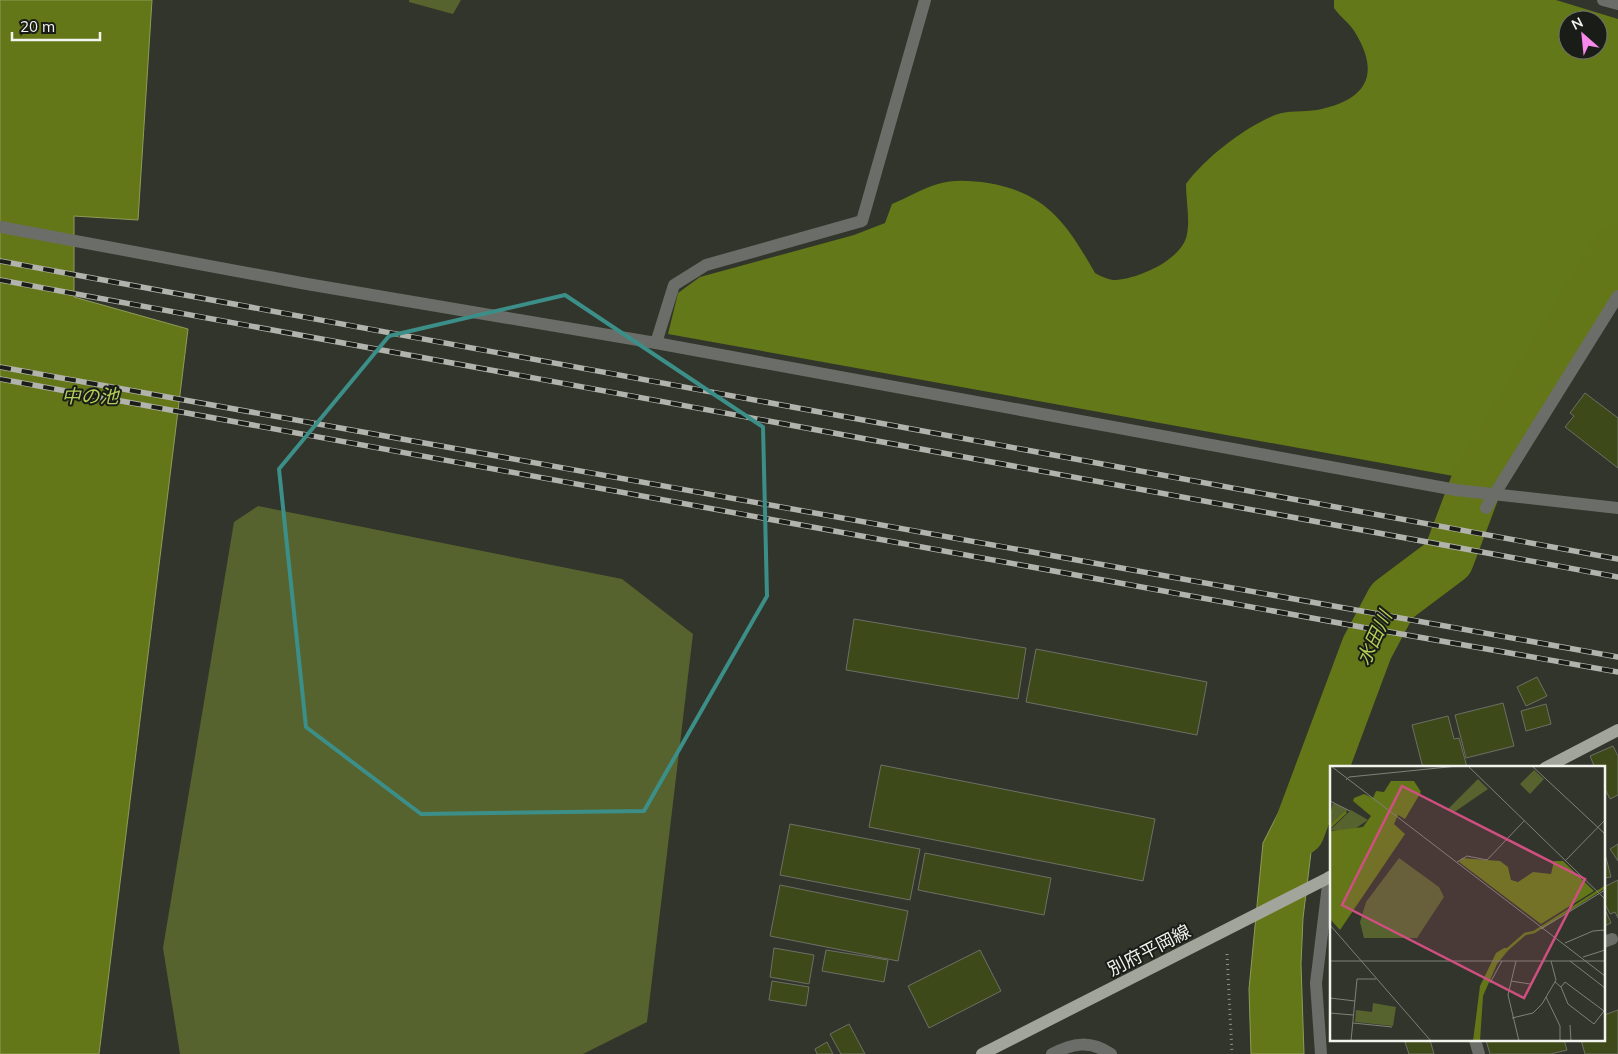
<svg xmlns="http://www.w3.org/2000/svg" width="1618" height="1054" viewBox="0 0 1618 1054" font-family="Mulish,'Noto Sans JP',sans-serif">
<rect width="100%" height="100%" fill="#32352b"/>
<g fill="#56632e">
<path d="M409,0H461L453,14L409,2Z"/>
<path d="M258,506L622,579L693,634L647,1022L583,1054H180L163,948L234,522Z"/>
</g>
<path fill="#637818" fill-rule="evenodd" d="M1334,0H1556L1618,19V230L1470,479L668,334L678,293L700,277L854,235L885,223L892,204C907,198 923,188 938,184C954,179 972,181 988,183C1047,193 1067,224 1095,273C1100,276 1107,279 1113,280C1136,280 1183,260 1187,234C1190,219 1186,200 1186,184C1206,157 1244,128 1275,115C1287,110 1304,112 1317,110C1363,101 1382,78 1356,34C1351,24 1340,17 1334,8ZM1568,20H1598V50H1568Z"/>
<g fill="#637718" stroke="#8e9c58">
<path d="M0,0H152L138,220L74,216V297L188,329L99,1054H0Z"/>
<path d="M1338,758L1335,768H1332V777L1313,836L1303,918L1301,964L1304,1054H1251L1249,989L1263,843L1298,774Z"/>
</g>
<g fill="none" stroke-linecap="round" stroke-linejoin="round">
<path stroke="#637718" stroke-width="52" d="M1299,830L1367,648L1392,601L1448,559L1477,482L1618,250"/>
</g>
<g fill="#3d4919" stroke="#6c7065">
<path d="M1585,393L1618,418V468L1565,427L1574,416L1570,413Z"/>
<path d="M854,619L1026,648L1018,699L846,670Z"/>
<path d="M1036,649L1207,682L1197,735L1026,702Z"/>
<path d="M1537,677L1547,696L1526,706L1517,687Z"/>
<path d="M1503,703L1514,746L1466,758L1455,715Z"/>
<path d="M1546,704L1551,724L1526,731L1521,711Z"/>
<path d="M1448,716L1454,739L1459,738L1467,767L1423,768L1412,725Z"/>
<path d="M1613,746L1618,756V795L1610,799L1604,787V768H1595L1590,756Z"/>
<path d="M881,765L1155,819L1143,881L869,827Z"/>
<path d="M790,824L920,849L910,900L780,875Z"/>
<path d="M1618,844V861L1610,849Z"/>
<path d="M1604,850L1611,877L1604,878Z"/>
<path d="M925,853L1051,878L1044,915L918,890Z"/>
<path d="M1618,880V918L1615,912L1610,914L1604,902V887Z"/>
<path d="M780,885L908,911L898,961L770,936Z"/>
<path d="M1604,907L1611,923L1604,926Z"/>
<path d="M774,948L814,955L809,984L770,977Z"/>
<path d="M826,950L888,960L884,982L822,971Z"/>
<path d="M980,950L1001,991L929,1028L908,986Z"/>
<path d="M772,981L809,987L806,1006L769,1000Z"/>
<path d="M1618,1010V1054H1585L1581,1040H1604V1015Z"/>
<path d="M849,1024L865,1054H841L830,1034Z"/>
<path d="M1411,1040H1430L1434,1054H1409L1405,1042Z"/>
<path d="M1486,1040H1564L1567,1050L1551,1054H1490Z"/>
<path d="M827,1042L833,1054H817L815,1049Z"/>
</g>
<g fill="none" stroke-linecap="round" stroke-linejoin="round">
<path stroke="#8d9088" stroke-width="3" stroke-dasharray="1 4" stroke-linecap="butt" d="M1227,954L1232,1054"/>
<g stroke="#6b6d68" stroke-width="12">
<path d="M1603,0L1618,4"/>
<path d="M0,227L307,284L656,343L1456,490L1618,508"/>
<path d="M656,343L674,285L706,265L862,221L925,0"/>
<path d="M1486,508L1618,296"/>
<path d="M1604,942L1612,939"/>
<path d="M1475,1040L1479,1054"/>
<path d="M1052,1054C1073,1043 1090,1040 1111,1054"/>
<path d="M1321,1054L1316,983L1329,877"/>
</g>
<g stroke="#a1a59b" stroke-width="12">
<path d="M1545,768L1618,730"/>
<path d="M982,1054L1332,876"/>
</g>
<g stroke="#b1b3ac" stroke-width="5.5">
<g id="rail">
<path d="M0,261L1618,559"/>
<path d="M0,280L1618,577"/>
<path d="M0,367L1618,657"/>
<path d="M0,379L1361,627L1618,672"/>
</g>
</g>
<use href="#rail" stroke="#1a1c17" stroke-width="4" stroke-dasharray="11" stroke-linecap="butt"/>
</g>
<path fill="none" stroke="#3c8f88" stroke-width="4" stroke-linejoin="round" d="M565,295L763,427L767,596L644,811L421,814L306,727L279,469L389,336Z"/>
<g text-anchor="middle" dominant-baseline="central" stroke-width="4" stroke-linejoin="round" paint-order="stroke">
<g font-size="18" fill="#f2f4ee" stroke="#1a1c17">
<text transform="translate(1149 950) rotate(-27)">別府平岡線</text>
</g>
<g font-size="19" font-style="italic" fill="#b1ce57" stroke="#1a1c17">
<text x="90" y="396">中の池</text>
<text transform="translate(1374 638) rotate(-65)">水田川</text>
</g>
</g>
<g transform="translate(1330 766)">
<rect width="275" height="275" fill="#32352b"/>
<path d="M204,4L214,13L200,28L190,18ZM148,13L158,23L123,47L118,43ZM3,37L18,44L0,60V49ZM21,44L38,54L23,64H0ZM69,92L109,121L114,131L87,172H34L30,156L36,136ZM43,237L66,241L63,260L25,256L26,244L42,246Z" fill="#56632e"/>
<path d="M132,92L170,95L178,101L181,114L188,116L203,106L221,108L224,95H233L264,125L211,158L129,96Z" fill="#637818"/>
<path d="M61,15H84L91,26L75,53L68,49L64,58L75,68L10,164L0,153V65L33,61L41,50L23,35L24,32L34,28L43,32L46,25L54,26ZM174,182H180L167,198L153,230L150,275H143L150,220L166,187Z" fill="#637718"/>
<path fill="none" stroke="#637718" stroke-width="2.5" d="M0,61L16,46M172,188L195,168L204,166L275,121"/>
<path fill="none" stroke="#7f8179" stroke-width="1" d="M1,0L275,210M138,0L275,133M202,0L275,68M16,14L19,11L128,0M0,35L20,45M235,95L275,54M127,96L137,90L157,94L194,55M0,159L101,275M211,163L275,124M235,177L263,165L275,164M253,191L275,184M0,195H275M186,195L178,229L189,275M240,195L275,222M181,215L200,218M225,216L231,221L238,238L264,258L274,245L235,216L231,221M160,217L172,195M216,231L230,260V275M0,232L25,235M0,247L23,249M182,252L203,247L212,238L226,214L221,195M23,257L62,261M240,259L241,275M21,275L27,213H46"/>
<path fill="#ce4f80" fill-opacity="0.15" stroke="#ce4f80" stroke-width="2.5" d="M72,20L255,113L194,232L12,139Z"/>
<rect width="275" height="275" fill="none" stroke="#f2f4ee" stroke-width="2.5"/>
</g>
<g transform="translate(1583 35) rotate(333)"><circle r="24" fill="#1a1c17" stroke="#70726d"/>
<path d="M0-4L9 19L0 12L-9 19Z" fill="#f888eb"/>
<text y="-8" font-size="14" font-weight="bold" text-anchor="middle" fill="#f2f4ee">N</text>
</g>
<path d="M12 32v8h88v-8" fill="none" stroke="#f2f4ee" stroke-width="2.5"/>
<text x="20" y="32" font-size="15" fill="#f2f4ee" stroke="#1a1c17" stroke-width="4" paint-order="stroke">20 m</text>
</svg>
